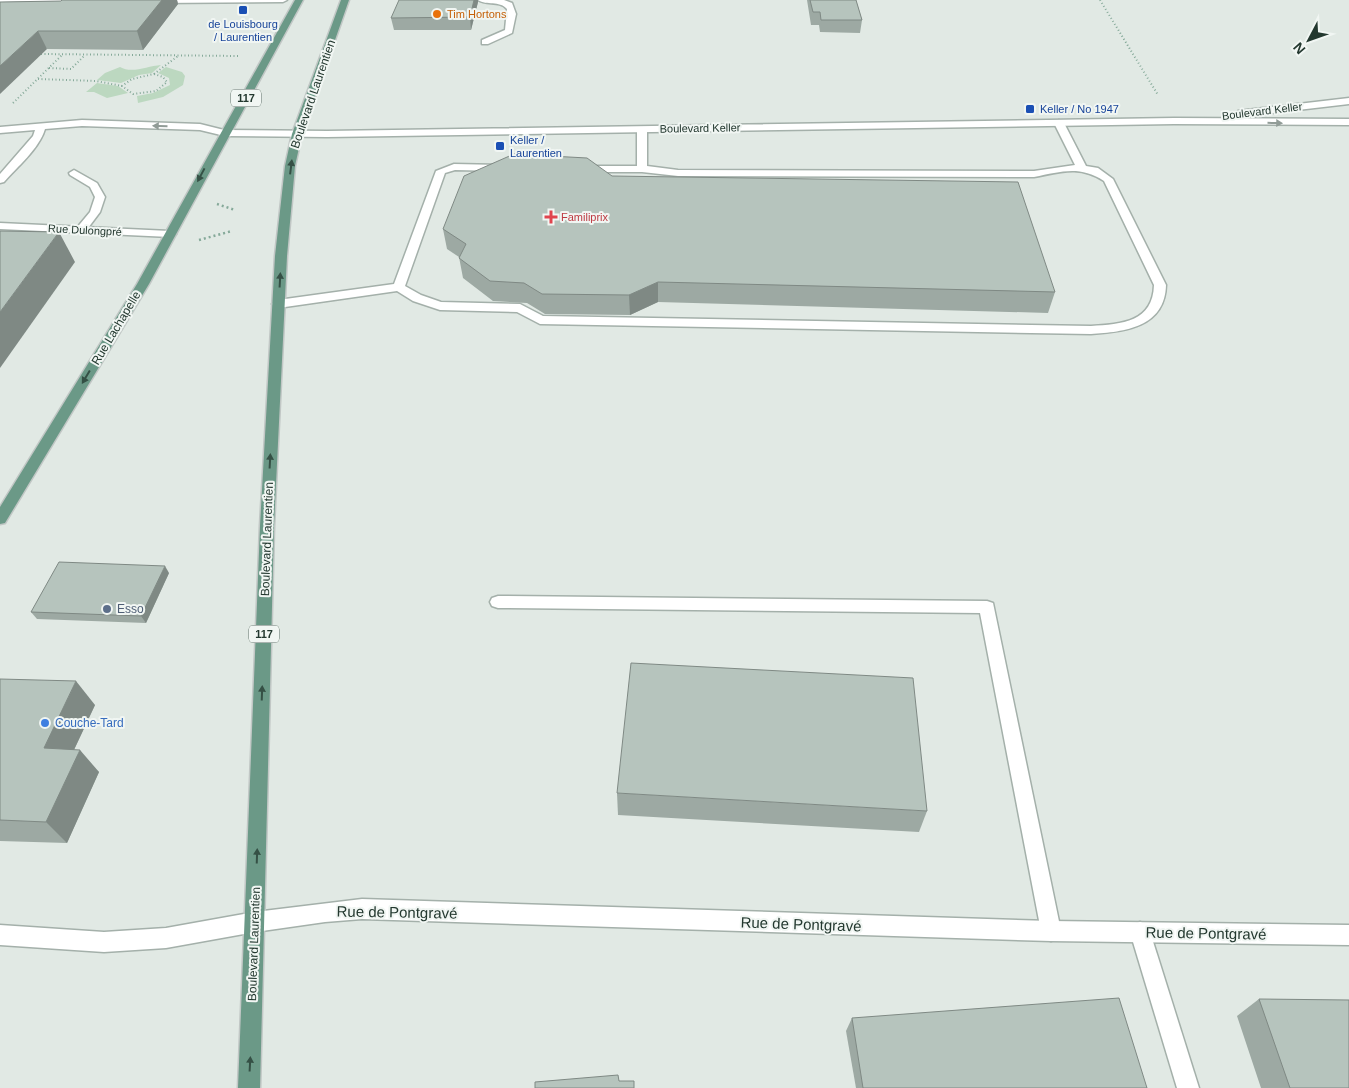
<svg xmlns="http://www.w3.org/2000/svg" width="1349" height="1088" viewBox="0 0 1349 1088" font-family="Helvetica,sans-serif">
<rect width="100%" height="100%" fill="#e1e9e4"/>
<g fill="#bcd8c0">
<path d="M161,65L152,73L139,75L121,83L97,80L105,73L120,67C132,74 147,66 161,65Z"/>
<path d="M166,67L182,72L185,76L183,85L163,97L138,103L137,96L153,93L170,85L169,78L158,73Z"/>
<path d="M97,83L118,86L128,93L107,98L94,92H86Z"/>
</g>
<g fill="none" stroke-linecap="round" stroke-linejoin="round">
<g stroke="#a4b0aa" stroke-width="3">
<g id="lane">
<path d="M478,0H504L512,3L516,14L512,33L488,44H482V40L505,30L507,9C499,0 487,6 478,0Z"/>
<path d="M82,120L200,124L228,131L230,133L225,136L200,130L82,126L45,129C39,149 17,167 4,182L0,183V174L33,136L35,130L0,133V127Z"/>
<path d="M1059,120L1064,123L1086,166L1098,168L1113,179L1166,285C1165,327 1125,332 1091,334L540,324L517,312L440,310L413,301L397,291L278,308L272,304L278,300L394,284L436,171L454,164L501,165L506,168L501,171L455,170L445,173L405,286L421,295L441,302L520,304L543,316L1091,326C1122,324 1153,322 1154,285L1104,181C1079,165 1061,172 1034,177L678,176L642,172H582L577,169L582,166H637V130L642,127L647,130V166L678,170L1034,171L1075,165L1054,123Z"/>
<path d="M74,170L97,183L105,197L100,212L85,232L81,233L75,230L90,212L95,197L90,187L70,175L69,173Z"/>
<path d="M498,596L987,601L993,603L1061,931L1058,938L1051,941L1044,938L1041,931L980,613L498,608L492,606L490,602L492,598Z"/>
<path d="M255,912L262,915L265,922L262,929L255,932L166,948L104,952L0,945V925L104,932L166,928Z"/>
<path d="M1140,922L1147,925L1150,932L1199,1088H1177L1130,932L1133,925Z"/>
</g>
</g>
<g stroke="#a4b0aa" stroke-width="3">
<g id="street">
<path d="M0,0H85L81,2H0Z"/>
<path d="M153,0H287L283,2L156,3H153Z"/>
<path d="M1349,98V104L1238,117L1233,114L1238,111Z"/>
<path d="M1174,118L1349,119V125L1174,124L327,137L225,136L220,133L225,130L327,131Z"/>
<path d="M0,223L170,231L176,234L170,237L0,229Z"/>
<path d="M362,899L1051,921L1349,925V945L1051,941L362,919L325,922L255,932L248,929L245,922L248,915L255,912Z"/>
</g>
</g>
<g stroke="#c1c7c5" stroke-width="3">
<g id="primary">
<path d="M295,0H303L149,284L5,523L0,524V507L137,284Z"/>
<path d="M341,0H349L302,134L295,166L287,256L274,526L260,1088H238L260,526L275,256L285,166L292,134Z"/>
</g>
</g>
<g stroke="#85a999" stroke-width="2" stroke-dasharray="1 2.5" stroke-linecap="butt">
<path d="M1100,0L1158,95"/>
<path d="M41,54L238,56"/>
<path d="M49,68L71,69L85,55"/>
<path d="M154,74L163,77L167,82L156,91L133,94L122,86L132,79Z"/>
<path d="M154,74L178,56"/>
<path d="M38,79L96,81L122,86"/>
<path d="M13,103L62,55"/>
</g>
<g stroke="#85a999" stroke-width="2.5" stroke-dasharray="2 3" stroke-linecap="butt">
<path d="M217,204L235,210"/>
<path d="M199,240L232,231"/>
</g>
<use href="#lane" fill="#fff" fill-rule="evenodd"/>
<use href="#street" fill="#fff" fill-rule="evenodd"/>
<use href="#primary" fill="#6b9987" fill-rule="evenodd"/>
</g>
<g fill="#9da9a3">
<path d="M62,0H177L178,4L143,50L47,49L0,2L61,1Z"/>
<path d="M807,0H856L862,20L860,33L820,32L819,25H811Z"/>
<path d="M478,2L471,30H394L391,18Z"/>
<path d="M612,176L1055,292L1048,313L658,302L630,315L545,314L527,303L493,301L463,278L459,257L447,249L443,229Z"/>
<path d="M169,573L146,623L37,619L31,612Z"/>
<path d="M0,679L95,705L74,750L99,772L67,843L0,841Z"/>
<path d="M617,793L927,811L919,832L618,815Z"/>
<path d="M1259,999L1349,1088H1261L1237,1016Z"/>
<path d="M852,1018L1147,1088H856L846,1031Z"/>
</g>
<g fill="#7f8984">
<path d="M162,0H177L178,4L143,50L137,31Z"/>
<path d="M474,0H478V2L471,30L470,17Z"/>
<path d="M38,31L47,49L0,94V66Z"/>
<path d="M59,232L75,262L0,368V312Z"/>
<path d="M658,282V302L630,315L629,295Z"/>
<path d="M165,566L169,573L146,623L141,616Z"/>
<path d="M76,681L95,705L64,771L44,748Z"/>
<path d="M80,750L99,772L67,843L46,822Z"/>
</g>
<g fill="#b6c4bd" stroke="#7f8984">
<path d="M62,0H162L137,31H38L0,66V2L61,1Z"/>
<path d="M399,0H474L470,17L391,18Z"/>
<path d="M810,0H856L862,20H821L820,12H813Z"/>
<path d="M514,154L587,158L612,176L1018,182L1055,292L658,282L629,295L542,294L524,283L490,281L459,258L466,244L443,229L464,176Z"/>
<path d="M0,231L59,232L0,312Z"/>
<path d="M59,562L165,566L141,616L31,612Z"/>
<path d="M631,663L913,678L927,811L617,793Z"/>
<path d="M0,679L76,681L44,748L80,750L46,822L0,820Z"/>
<path d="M1119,998L1147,1088H863L852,1018Z"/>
<path d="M1259,999L1349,1000V1088H1290Z"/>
<path d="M618,1075L619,1081H634V1088H535V1082Z"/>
</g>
<defs><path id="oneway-solid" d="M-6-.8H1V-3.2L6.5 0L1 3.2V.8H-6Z" transform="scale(1.25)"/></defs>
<g fill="#919c97">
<use href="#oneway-solid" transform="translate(1275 123) rotate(1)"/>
<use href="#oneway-solid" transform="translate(160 126) rotate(-178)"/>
</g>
<g fill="#355045">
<use href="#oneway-solid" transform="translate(291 167) rotate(-83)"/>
<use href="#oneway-solid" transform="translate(201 175) rotate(118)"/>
<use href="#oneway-solid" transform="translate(280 280) rotate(-87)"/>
<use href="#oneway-solid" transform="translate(86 377) rotate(121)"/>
<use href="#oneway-solid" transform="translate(270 461) rotate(-87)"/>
<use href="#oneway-solid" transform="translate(262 693) rotate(-88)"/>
<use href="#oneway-solid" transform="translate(257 856) rotate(-88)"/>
<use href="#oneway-solid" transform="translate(250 1064) rotate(-87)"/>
</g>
<g fill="#1a4fb4" stroke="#f1f6f3" stroke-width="2">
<rect x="238" y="5" width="10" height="10" rx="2.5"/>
<rect x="1025" y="104" width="10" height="10" rx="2.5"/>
<rect x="495" y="141" width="10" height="10" rx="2.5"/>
</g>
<circle fill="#e8710a" stroke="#f1f6f3" stroke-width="2" cx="437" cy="14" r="5"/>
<path fill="#e0444e" stroke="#f1f6f3" stroke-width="2" d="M548.5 209.5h5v5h5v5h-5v5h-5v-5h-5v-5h5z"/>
<circle fill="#5c6f8a" stroke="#f1f6f3" stroke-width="2" cx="107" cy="609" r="5"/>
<circle fill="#3f7fe0" stroke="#f1f6f3" stroke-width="2" cx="45" cy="723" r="5"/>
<g text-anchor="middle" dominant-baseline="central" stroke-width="4" stroke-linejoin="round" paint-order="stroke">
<g font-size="11" fill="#c56008" stroke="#f1f6f3" text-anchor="start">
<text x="447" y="14">Tim Hortons</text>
</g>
<g font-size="11" fill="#164399" stroke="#f1f6f3" text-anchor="start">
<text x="243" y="24" text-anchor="middle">de Louisbourg<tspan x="243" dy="13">/ Laurentien</tspan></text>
<text x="1040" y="109">Keller / No 1947</text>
<text x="510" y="140">Keller /<tspan x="510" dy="13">Laurentien</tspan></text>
</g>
<g fill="#f1f6f3" stroke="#61716a" stroke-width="1">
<rect x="231" y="89.5" width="30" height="17" rx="4"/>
<rect x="249" y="625.5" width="30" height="17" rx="4"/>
</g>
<g font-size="11" font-weight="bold" fill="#23382f">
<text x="246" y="98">117</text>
<text x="264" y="634">117</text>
</g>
<g font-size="11" fill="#23382f" stroke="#f1f6f3">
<text transform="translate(1262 111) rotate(-7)">Boulevard Keller</text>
<text transform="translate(700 128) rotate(-1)">Boulevard Keller</text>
<text transform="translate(85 230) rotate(3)">Rue Dulongpré</text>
</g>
<g font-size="11" fill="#be3a42" stroke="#f1f6f3" text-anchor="start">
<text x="561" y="217">Familiprix</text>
</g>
<g font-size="12" fill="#23382f" stroke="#f1f6f3">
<text transform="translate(313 94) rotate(-71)">Boulevard Laurentien</text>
<text transform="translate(116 328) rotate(-59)">Rue Lachapelle</text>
<text transform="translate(267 539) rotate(-88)">Boulevard Laurentien</text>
<text transform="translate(254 944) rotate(-88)">Boulevard Laurentien</text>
</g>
<g font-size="12" fill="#4e5e75" stroke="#f1f6f3" text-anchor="start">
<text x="117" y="609">Esso</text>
</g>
<g font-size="12" fill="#366cbe" stroke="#f1f6f3" text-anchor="start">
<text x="55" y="723">Couche-Tard</text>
</g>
<g font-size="15" fill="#23382f" stroke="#f1f6f3">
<text transform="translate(397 912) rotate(1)">Rue de Pontgravé</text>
<text transform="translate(801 924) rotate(2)">Rue de Pontgravé</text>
<text transform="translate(1206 933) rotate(1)">Rue de Pontgravé</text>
</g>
</g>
<g transform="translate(1309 40) rotate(229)" stroke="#f1f6f3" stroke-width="4" paint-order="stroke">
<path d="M0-4L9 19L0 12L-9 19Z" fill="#23382f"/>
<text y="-8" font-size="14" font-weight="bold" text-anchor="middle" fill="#23382f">N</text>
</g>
</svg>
